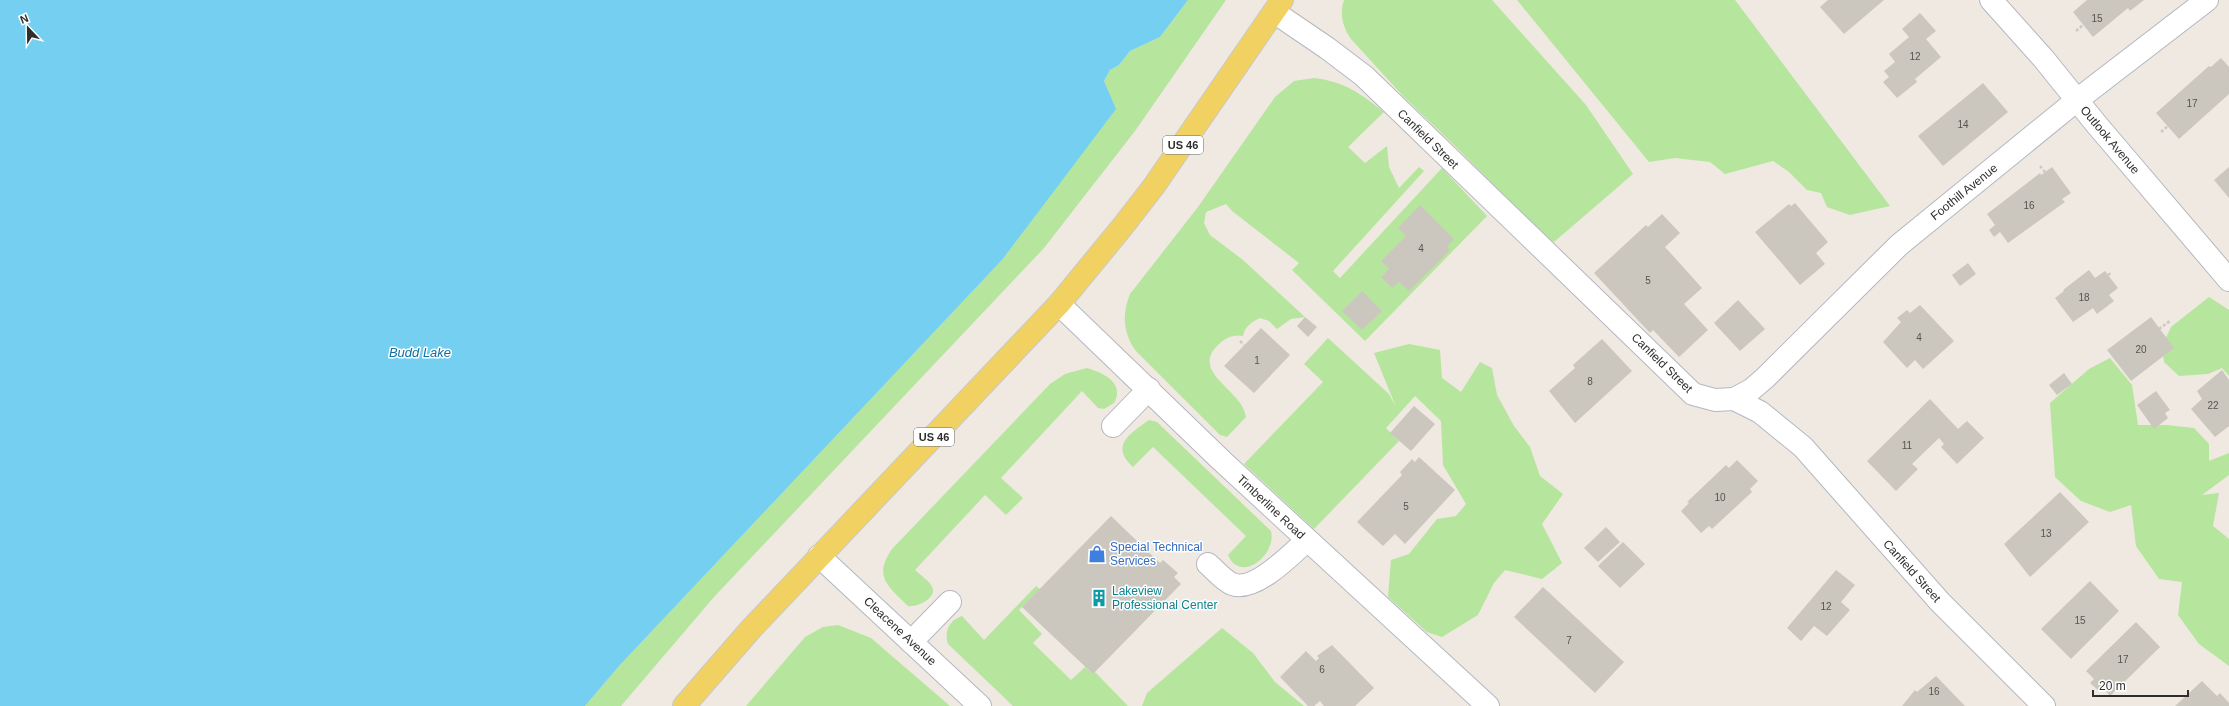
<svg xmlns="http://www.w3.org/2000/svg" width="2229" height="706" viewBox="0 0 2229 706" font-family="Arial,sans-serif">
<rect width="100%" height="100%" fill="#efe9e1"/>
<g fill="#b6e59e">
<path d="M1188,0H1226L1135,131L1044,248L714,597L621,706H585L619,666L1002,260L1115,109L1104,81L1110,70L1119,65L1130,51L1160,37Z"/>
<path d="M1344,0H1492L1586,105L1633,174L1554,242L1545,237L1457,148L1403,96L1351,39C1343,28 1339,13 1344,0Z"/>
<path d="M1517,0H1735L1890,206L1850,215L1827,207L1821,193L1807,190L1789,172L1773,161L1725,174L1710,162L1675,158L1649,162Z"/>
<path d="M1314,78C1345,82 1360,93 1384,112L1348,147L1365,163L1387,146L1389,167L1399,188L1419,167L1424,171L1333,271L1340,278L1442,168L1487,216L1365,341L1292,270L1299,263L1232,211L1226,204L1206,212L1204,223L1210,235L1243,260L1305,317L1291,319L1277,329L1269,321L1260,318C1252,322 1245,326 1243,336C1233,334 1225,338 1218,345C1194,368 1228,385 1240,403C1243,407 1245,412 1246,417L1227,437L1220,435L1135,350C1123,332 1122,314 1130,294L1198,207L1275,97L1294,81Z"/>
<path d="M2209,297L2229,310V376L2222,368L2208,374L2179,376L2164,362L2162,346L2171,327Z"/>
<path d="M1328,338L1389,394L1396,407L1374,353L1409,344L1440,350L1442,378L1461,392L1480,362L1492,368L1497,395L1514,426L1530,447L1540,476L1563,494L1542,524L1562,563L1542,579L1505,570L1494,583L1478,615L1442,637L1427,632L1388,597L1391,560L1409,554L1437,519L1456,516L1466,504L1443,465L1441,421L1415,396L1386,428L1399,441L1314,529L1244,464L1323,382L1304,364Z"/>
<path d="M2110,358L2132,385L2138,425H2166L2194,428L2209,444V461L2229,453V475L2202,495L2219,493L2213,526L2229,539V666L2199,644L2178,615L2182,582L2159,579L2136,546L2131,505L2110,512L2081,501L2055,477L2050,403L2089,369Z"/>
<path d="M1087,368C1104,373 1125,383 1114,403L1104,409L1098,408L1082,391L1001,478L1023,498L1006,515L985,495L915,570C920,575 927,579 931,585C940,597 917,608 908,606C888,586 873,577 892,549L1050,384L1065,374Z"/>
<path d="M1149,420L1157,422L1271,531C1277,555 1240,584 1228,555L1246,536L1153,447L1133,467C1110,446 1129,434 1149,420Z"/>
<path d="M1036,586L1040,589L1019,610L1042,634L1033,643L1071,680L1085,667L1093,674L1095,672L1128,706H1013L948,644C944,632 949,620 962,616L984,640Z"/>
<path d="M838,625L871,638L950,706H746L805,637L823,627Z"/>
<path d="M1222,628L1253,653L1275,682L1304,706H1142L1147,693Z"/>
</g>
<path fill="#75cff0" d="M0,0H1188L1160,37L1130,51L1119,65L1110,70L1104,81L1116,109L1002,260L619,666L585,706H0Z"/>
<g fill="#cbc7bf">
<path d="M1828,0H1884L1844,34L1820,7Z"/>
<path d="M2087,0H2144L2130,11L2128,8L2093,37L2073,12Z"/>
<path d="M1920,13L1936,31L1926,39L1941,57L1915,79L1917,82L1897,98L1883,82L1889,77L1884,71L1895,62L1889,54L1909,37L1902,29Z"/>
<path d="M2221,58L2229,67V94L2179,139L2156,113L2209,66L2211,67Z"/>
<path d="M1983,83L2008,112L1943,166L1918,136Z"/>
<path d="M2052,167L2071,193L2062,199L2065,202L2008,243L2000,232L1994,237L1989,230L1995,225L1987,214L2040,173L2041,175Z"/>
<path d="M2229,167V198L2214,180Z"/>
<path d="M1795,203L1828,242L1816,253L1825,264L1800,285L1755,232L1789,204L1791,206Z"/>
<path d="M1420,205L1454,239L1447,246L1450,250L1409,291L1399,282L1392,288L1381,277L1389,269L1381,261L1406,236L1398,228Z"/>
<path d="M1662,214L1680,233L1665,247L1702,288L1684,304L1708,330L1679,357L1653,330L1650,333L1594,273L1646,225L1648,227Z"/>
<path d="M1968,263L1976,274L1960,286L1952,275Z"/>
<path d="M2089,270L2095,278L2105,271L2118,288L2109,295L2114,301L2097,314L2093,308L2073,322L2055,298L2064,291L2063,290Z"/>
<path d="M1362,291L1382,311L1362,330L1342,311Z"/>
<path d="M1738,300L1765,329L1740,351L1714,323Z"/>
<path d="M1920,305L1954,341L1923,369L1915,360L1907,368L1883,342L1901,322L1897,318L1907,310L1910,313Z"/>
<path d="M1305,317L1317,327L1308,337L1297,326Z"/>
<path d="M2151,317L2174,348L2131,381L2107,350Z"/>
<path d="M1261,328L1290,355L1254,393L1224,366Z"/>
<path d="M1602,339L1632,371L1575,423L1549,391L1575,368L1573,365Z"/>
<path d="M2222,370L2229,380V426L2215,437L2191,409L2202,399L2197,391Z"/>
<path d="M2064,373L2072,384L2057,395L2049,385Z"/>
<path d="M2156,391L2170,410L2165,413L2168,418L2154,429L2137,405Z"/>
<path d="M1930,399L1958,429L1967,421L1984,438L1957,464L1941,447L1944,444L1939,438L1912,464L1918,469L1896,491L1867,461Z"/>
<path d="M1414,406L1435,424L1411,451L1390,433Z"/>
<path d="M1419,457L1455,490L1405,544L1395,534L1383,546L1357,522L1402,475L1400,472L1412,459L1415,462Z"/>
<path d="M1737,460L1758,481L1750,489L1752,492L1712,529L1709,526L1701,533L1681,511L1689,503L1687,502L1726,465L1729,468Z"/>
<path d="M2060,492L2089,522L2030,577L2004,544Z"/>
<path d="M1111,516L1160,563L1163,560L1178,573L1174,577L1181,584L1093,674L1022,607Z"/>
<path d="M1606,527L1620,542L1598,562L1584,548Z"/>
<path d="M1623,542L1645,564L1620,588L1598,566Z"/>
<path d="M1836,570L1855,585L1841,602L1850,610L1827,636L1814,626L1801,641L1787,628Z"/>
<path d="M2090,581L2119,611L2071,659L2041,629Z"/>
<path d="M1543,587L1624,662L1595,693L1514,617Z"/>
<path d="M2136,622L2160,647L2110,696L2102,687L2098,690L2090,683L2094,679L2086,671Z"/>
<path d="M1332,645L1374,688L1355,706H1324L1320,701L1314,706H1308L1280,677L1306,651L1316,661L1319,658L1317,656Z"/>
<path d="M1936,676L1965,706H1902L1915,690L1917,692Z"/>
<path d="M2202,681L2217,696L2220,693L2229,703V706H2175Z"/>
</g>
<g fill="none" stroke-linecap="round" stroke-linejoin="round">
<g stroke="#b4b7c1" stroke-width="24">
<g id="minor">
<path d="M1991,0L2043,58L2097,125L2229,280"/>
<path d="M1274,12L1327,48L1364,76L1693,394L1715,400L1734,399L1760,412L1803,447L1940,602L2044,706"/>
<path d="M1059,304L1222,461L1488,706"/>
<path d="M1734,399L1751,390L1765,378L1899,245L2077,100L2207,0"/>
<path d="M1113,426L1149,389"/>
<path d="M819,556L980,706"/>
<path d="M1208,564C1215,570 1223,580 1232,584C1254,593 1292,554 1307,540"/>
<path d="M911,642L950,602"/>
</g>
</g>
<g stroke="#c9c9c9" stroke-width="24">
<path id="major" d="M684,706L751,629L1059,304L1123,226L1154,186L1282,0"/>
</g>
<g stroke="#c9c9c9" stroke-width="2.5" stroke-dasharray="3 2" stroke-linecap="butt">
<path d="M2076,31L2083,25"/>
<path d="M2161,132L2168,126"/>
<path d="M2040,166L2045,172"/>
<path d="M2108,275L2112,272"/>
<path d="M2159,329L2170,321"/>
<path d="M1240,341L1244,345"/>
</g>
<use href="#minor" stroke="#fff" stroke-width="22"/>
<use href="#major" stroke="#f2d163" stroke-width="22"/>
</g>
<defs>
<g id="shop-bare" transform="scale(1.38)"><path d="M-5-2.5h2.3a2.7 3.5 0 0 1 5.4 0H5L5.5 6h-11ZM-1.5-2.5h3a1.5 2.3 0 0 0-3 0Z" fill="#3f7fe0" stroke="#fff" stroke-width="2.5" paint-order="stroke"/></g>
<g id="building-bare" transform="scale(1.38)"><path d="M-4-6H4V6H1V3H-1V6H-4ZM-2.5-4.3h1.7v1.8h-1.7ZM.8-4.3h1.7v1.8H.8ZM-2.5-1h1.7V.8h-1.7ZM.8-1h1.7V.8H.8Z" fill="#0f9aa8" stroke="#fff" stroke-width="2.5" paint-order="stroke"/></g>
</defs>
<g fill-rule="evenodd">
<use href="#shop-bare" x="1097" y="554"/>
<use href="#building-bare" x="1099" y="598"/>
</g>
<g text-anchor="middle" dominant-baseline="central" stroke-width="3" stroke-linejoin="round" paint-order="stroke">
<g font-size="10" fill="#555452">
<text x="2097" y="18">15</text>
<text x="1915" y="56">12</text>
<text x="2192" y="103">17</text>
<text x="1963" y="124">14</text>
<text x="2029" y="205">16</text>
<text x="1421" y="248">4</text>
<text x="1648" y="280">5</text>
<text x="2084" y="297">18</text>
<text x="1919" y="337">4</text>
<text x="2141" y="349">20</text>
<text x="1257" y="360">1</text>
<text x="1590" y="381">8</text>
<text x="2213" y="405">22</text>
<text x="1907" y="445">11</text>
<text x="1720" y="497">10</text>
<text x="1406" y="506">5</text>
<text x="2046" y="533">13</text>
<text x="1826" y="606">12</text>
<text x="2080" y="620">15</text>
<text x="1569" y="640">7</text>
<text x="2123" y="659">17</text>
<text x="1322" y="669">6</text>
<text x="1934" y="691">16</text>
</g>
<g fill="#fff" stroke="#6d6d6d" stroke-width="1">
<rect x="1163" y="136" width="40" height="18" rx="3"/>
<rect x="914" y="428" width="40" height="18" rx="3"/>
</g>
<g font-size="11" font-weight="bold" fill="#2e2e2e">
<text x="1183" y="145">US 46</text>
<text x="934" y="437">US 46</text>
</g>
<g font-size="12" fill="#2e2e2e" stroke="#fff">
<text transform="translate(1428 139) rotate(44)">Canfield Street</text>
<text transform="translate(2110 140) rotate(50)">Outlook Avenue</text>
<text transform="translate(1964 192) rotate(-39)">Foothill Avenue</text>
<text transform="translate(1662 363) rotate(44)">Canfield Street</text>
<text transform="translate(1271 507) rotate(43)">Timberline Road</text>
<text transform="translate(1912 571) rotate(48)">Canfield Street</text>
<text transform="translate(900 631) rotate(43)">Cleacene Avenue</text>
</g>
<g font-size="12" fill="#366cbe" stroke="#fff" text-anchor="start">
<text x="1110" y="547">Special Technical<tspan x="1110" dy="14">Services</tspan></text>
</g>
<g font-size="12" fill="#0d838f" stroke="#fff" text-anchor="start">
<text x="1112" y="591">Lakeview<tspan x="1112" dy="14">Professional Center</tspan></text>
</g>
<g font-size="13" font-style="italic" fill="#0d6fa3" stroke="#fff">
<text x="420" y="352">Budd Lake</text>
</g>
</g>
<g transform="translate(28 28) rotate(338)" stroke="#ffffff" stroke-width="3" paint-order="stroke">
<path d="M0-3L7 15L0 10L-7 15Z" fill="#2e2e2e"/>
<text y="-6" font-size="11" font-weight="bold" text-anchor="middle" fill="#2e2e2e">N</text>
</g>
<path d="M2093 690v6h95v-6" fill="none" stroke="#2e2e2e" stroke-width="2"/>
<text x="2099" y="690" font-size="12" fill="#2e2e2e" stroke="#ffffff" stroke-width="3" paint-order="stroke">20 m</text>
</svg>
